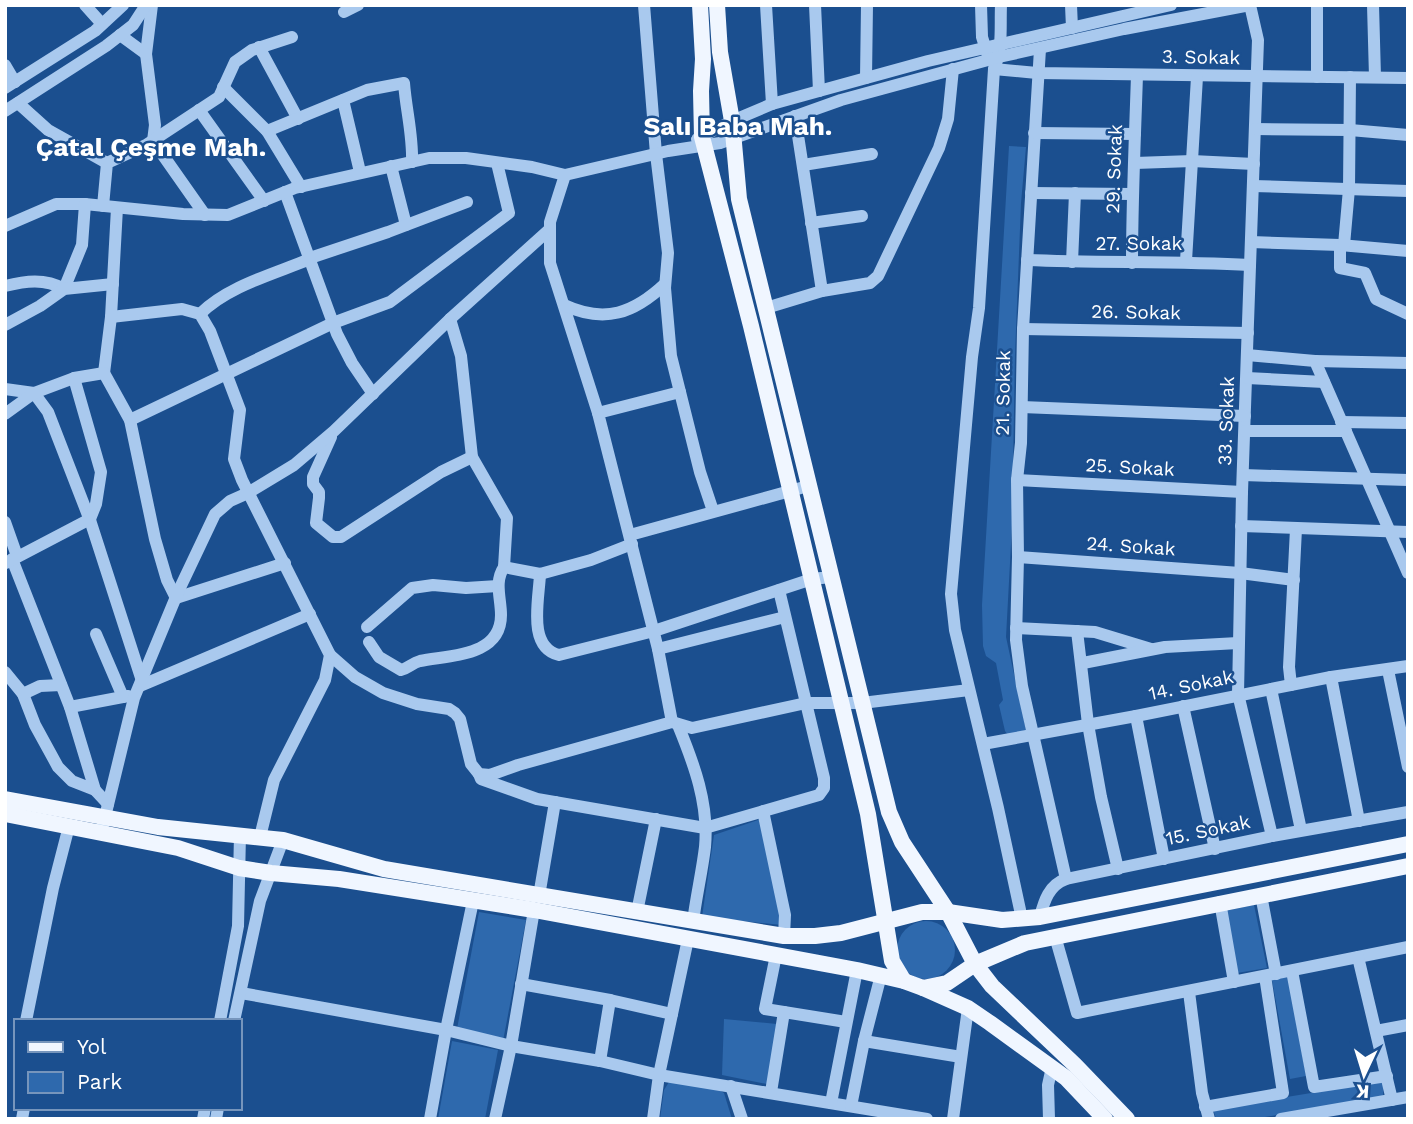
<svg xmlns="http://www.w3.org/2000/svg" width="1413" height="1124" viewBox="0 0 1413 1124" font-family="'Work Sans',sans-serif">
<rect width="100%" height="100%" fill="#1b4f8f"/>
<g fill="#2e69ad">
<path d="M1009,146L1026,147L1021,203L1015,355L1012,526L1006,637L1026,730L1008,735L1005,731L999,705L1003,700L996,663L986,656L983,646L982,605Z"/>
<path d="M761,819L782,925L702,917L714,835Z"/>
<path d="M1254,905L1267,968L1237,973L1225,911Z"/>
<path d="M479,912L526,920L503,1041L457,1029Z"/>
<circle cx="926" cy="950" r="29"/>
<path d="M1288,977L1306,1076L1290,1079L1272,980Z"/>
<path d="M724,1019L777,1024L767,1084L722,1075Z"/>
<path d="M452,1041L498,1050L485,1119H438Z"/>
<path d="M1384,1081L1383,1096L1254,1119H1216L1213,1109Z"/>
<path d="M669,1082L719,1090L724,1093L732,1119H660L664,1090Z"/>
</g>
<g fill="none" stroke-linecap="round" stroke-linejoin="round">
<g stroke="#a9c9ee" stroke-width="12">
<path d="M85,5L102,24"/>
<path d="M152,5L146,54L155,125L153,141L205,215"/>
<path d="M644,5L656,154L668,253L665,288L671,356L700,472L713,511"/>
<path d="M766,5L772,104"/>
<path d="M815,5L819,91"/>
<path d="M981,5L982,37L987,53"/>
<path d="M1001,5C1000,28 1003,48 994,69L979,308L972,357L951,594L955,630L998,808L1022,919"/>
<path d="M1071,5L1072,28"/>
<path d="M1250,5L1258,40L1242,492L1238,694L1272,836"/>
<path d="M1373,5L1375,77"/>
<path d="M344,12L358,5"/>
<path d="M120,35L146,54"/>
<path d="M259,47L298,119"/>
<path d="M1040,49L1023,329L1021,443L1017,480L1018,557L1016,640L1022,686L1066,879"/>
<path d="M5,65L15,82"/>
<path d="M994,69L1037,73L1408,78"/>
<path d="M1317,77V5"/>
<path d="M866,78L867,5"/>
<path d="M223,87L267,131L301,187"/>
<path d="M5,88L95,31L123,5"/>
<path d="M343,100L360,172"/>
<path d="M18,103L48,130L107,163"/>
<path d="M199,110L264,201"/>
<path d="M5,111L106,46L133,25L146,5"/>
<path d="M795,116L822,291"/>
<path d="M1255,129L1350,130L1408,135"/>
<path d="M267,131L367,90L404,83C406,110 413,135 412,162"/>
<path d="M1034,133L1135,134"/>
<path d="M697,139L732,121L772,104L819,91L928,61L1171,5"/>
<path d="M1135,163L1192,161L1254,164"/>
<path d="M803,165L872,154"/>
<path d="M391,166L406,225"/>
<path d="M565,175L550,222V263L598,413"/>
<path d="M1253,186L1408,191"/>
<path d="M285,192L337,334L352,363L373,394"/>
<path d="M1031,193L1132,194"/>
<path d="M103,206L107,163L146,145L219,97L235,62L252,50L292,37"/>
<path d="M811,223L862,216"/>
<path d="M5,226L56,204H85L183,214L228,215L295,188L429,158H466L532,167L565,175L668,151L720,143L841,100L999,57L1124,29L1250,5"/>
<path d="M1251,242L1340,245L1408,251"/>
<path d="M1340,245V268L1365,273L1376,299L1408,314"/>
<path d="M1344,245L1349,189L1350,77"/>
<path d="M310,258L388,232L467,202"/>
<path d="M1027,260C1102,263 1176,261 1250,265"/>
<path d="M1186,261L1197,77"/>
<path d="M1072,262L1075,193"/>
<path d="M1132,263C1132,200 1135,138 1137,75"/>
<path d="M5,286C25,281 45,278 64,289L82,245L85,204"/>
<path d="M564,305C605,324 634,313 665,284"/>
<path d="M766,308L822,291L870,283L878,276L939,148L948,119L953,69"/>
<path d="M200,314C228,286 274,274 310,259"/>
<path d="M111,317L182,309L200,314L210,331L240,410L234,459L242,480L330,655L325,680L274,780L260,837"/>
<path d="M450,319L461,356L472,457L507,518L504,567"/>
<path d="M5,325L40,306L64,289L113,284"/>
<path d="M1023,329L1248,333"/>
<path d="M1247,355L1315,361L1408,573"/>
<path d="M1315,361L1408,363"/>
<path d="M104,373L111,317L117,208"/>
<path d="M1247,378L1324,382"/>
<path d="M5,389L34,393"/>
<path d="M34,393L48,412L91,523L142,681"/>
<path d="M1022,407L1245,416"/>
<path d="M5,414L34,393L74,378L104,373L130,420L155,539L167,580L176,598L285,563"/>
<path d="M130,420L333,323L390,302L509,213L497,163"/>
<path d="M1341,422L1408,423"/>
<path d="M1245,431H1346"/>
<path d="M331,437L313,477V484L319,492V498L316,523L333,537H341L441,472L472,457"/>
<path d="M1243,475L1408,480"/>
<path d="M1017,480L1242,492"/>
<path d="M5,522L17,556"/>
<path d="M1241,526L1408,532"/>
<path d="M630,535L808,486"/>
<path d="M1018,557L1240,573L1294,580"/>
<path d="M12,559L70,707L95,790L108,804"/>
<path d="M6,563L90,519L96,504L101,472L74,378"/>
<path d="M540,574C539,600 527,647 559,655L654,631L812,579L831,577"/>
<path d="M367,627L412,588L433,585L466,588L498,586"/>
<path d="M1016,628L1095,632L1151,649"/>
<path d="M1077,631L1088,724L1101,797L1118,869"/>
<path d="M96,634L123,697"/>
<path d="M369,642L379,657L401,670C409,668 412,663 420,661C449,655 501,657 501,615C501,598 494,582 504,567L540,574L591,560L632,544"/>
<path d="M658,649L785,617"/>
<path d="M330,655L355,677L383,693L417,704L449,709L455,713L460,719L471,764L479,774L490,775L518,765L672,722L692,728L806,703H862L969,690"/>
<path d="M1083,663L1165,647L1238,643"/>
<path d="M1388,670L1408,767"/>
<path d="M5,672L23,694L35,725L58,767L72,781L95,790"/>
<path d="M1331,677L1359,821"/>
<path d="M1291,685L1289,667L1296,529"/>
<path d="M140,686L310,614"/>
<path d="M1271,689L1301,830"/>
<path d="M23,694L40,686L61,685"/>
<path d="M1183,706L1215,849"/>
<path d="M70,707L128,696"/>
<path d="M1136,716L1164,859"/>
<path d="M672,722L658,649L598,413L680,392"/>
<path d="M678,725C694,764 709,804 705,847C702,872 696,897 693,922"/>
<path d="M983,744L1136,716L1331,677L1408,666"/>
<path d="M479,774L481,779L537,799L705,828L819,795L824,788V778L779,590"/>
<path d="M763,811L785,915L784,936"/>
<path d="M103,825L134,698L178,592L215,514L230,501L248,493L294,465L334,431L450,319L550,229"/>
<path d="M1261,895L1276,974"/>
<path d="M539,896L555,802"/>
<path d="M1220,902L1234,982"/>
<path d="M637,912L656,819"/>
<path d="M1040,917C1044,901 1049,885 1066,879L1272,836L1408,812"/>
<path d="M1055,936L1077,1013L1408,947"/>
<path d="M776,955L765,1009L846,1022"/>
<path d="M1358,957L1392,1100"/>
<path d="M1292,971L1314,1087L1387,1076"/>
<path d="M521,984L610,1000L672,1014"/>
<path d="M1189,992L1202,1093L1209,1119"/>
<path d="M241,993L446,1030L511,1046L600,1061L659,1075L927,1119"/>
<path d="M26,1021L53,888L69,826"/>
<path d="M220,1021L238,926L240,834"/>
<path d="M234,1021L260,901L283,840"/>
<path d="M1376,1031L1408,1025"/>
<path d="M864,1041L961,1057"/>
<path d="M600,1061L610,1000"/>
<path d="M731,1086L742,1119"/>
<path d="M771,1092L784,1012"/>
<path d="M831,1103L857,970"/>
<path d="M851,1106L864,1041L881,975"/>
<path d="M1205,1107L1283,1093L1265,976"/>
<path d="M22,1119L24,1108"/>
<path d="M203,1119L205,1108"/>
<path d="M216,1119L218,1108"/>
<path d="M430,1119L446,1030L473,901"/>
<path d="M495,1119L511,1046L534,910"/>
<path d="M653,1119L659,1075L688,939"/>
<path d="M953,1119L968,1008"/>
<path d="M1049,1119L1048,1085L1052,1067"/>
<path d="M1281,1119L1408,1097"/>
</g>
<g stroke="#f0f6ff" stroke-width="16">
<path d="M700,5L703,59L701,91L702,137L751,326L868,814L892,961L904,981"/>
<path d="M717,5L720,52L732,121L739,199L889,812L902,842L948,912L975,964L992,986L1075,1065L1127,1119"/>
<path d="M5,799L158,827L283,840L384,869L784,936H815L841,933L922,912H948L1002,920L1040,917L1408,844"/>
<path d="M5,814L178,848L239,868L271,873L339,879L534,910L857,970L904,981L923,988L947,983L975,964L1025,943L1408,866"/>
<path d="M923,988L968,1008L990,1023L1066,1078L1105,1119"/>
</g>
</g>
<g text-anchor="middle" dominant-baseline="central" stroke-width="5" stroke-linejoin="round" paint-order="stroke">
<g font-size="19" fill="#fff" stroke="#1b4f8f">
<text transform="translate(1201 57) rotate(1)">3. Sokak</text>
<text transform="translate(1114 169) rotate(-88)">29. Sokak</text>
<text x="1139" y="243">27. Sokak</text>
<text transform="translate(1136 312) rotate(1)">26. Sokak</text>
<text transform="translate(1003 393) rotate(-89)">21. Sokak</text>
<text transform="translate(1226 421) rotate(-88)">33. Sokak</text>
<text transform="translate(1130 467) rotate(3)">25. Sokak</text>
<text transform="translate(1131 546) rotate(4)">24. Sokak</text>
<text transform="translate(1191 685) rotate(-12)">14. Sokak</text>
<text transform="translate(1208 830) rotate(-12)">15. Sokak</text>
</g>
<g font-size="26" font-weight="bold" fill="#fff" stroke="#1b4f8f">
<text x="738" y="126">Salı Baba Mah.</text>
<text x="151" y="147">Çatal Çeşme Mah.</text>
</g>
</g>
<rect width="1413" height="1124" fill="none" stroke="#ffffff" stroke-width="14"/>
<rect x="14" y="1019" width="228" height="91" fill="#1b4f8f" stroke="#7695bc" stroke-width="2"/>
<rect x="28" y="1042" width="35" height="10" fill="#f0f6ff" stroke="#7695bc" stroke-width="2"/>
<text x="77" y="1054" font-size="21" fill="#ffffff">Yol</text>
<rect x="28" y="1072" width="35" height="21" fill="#2e69ad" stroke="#7695bc" stroke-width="2"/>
<text x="77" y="1089" font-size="21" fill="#ffffff">Park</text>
<g transform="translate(1364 1075) rotate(184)" stroke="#1b4f8f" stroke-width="5" paint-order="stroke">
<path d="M0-5L12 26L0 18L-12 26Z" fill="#ffffff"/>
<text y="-10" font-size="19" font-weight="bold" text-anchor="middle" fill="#ffffff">K</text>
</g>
</svg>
